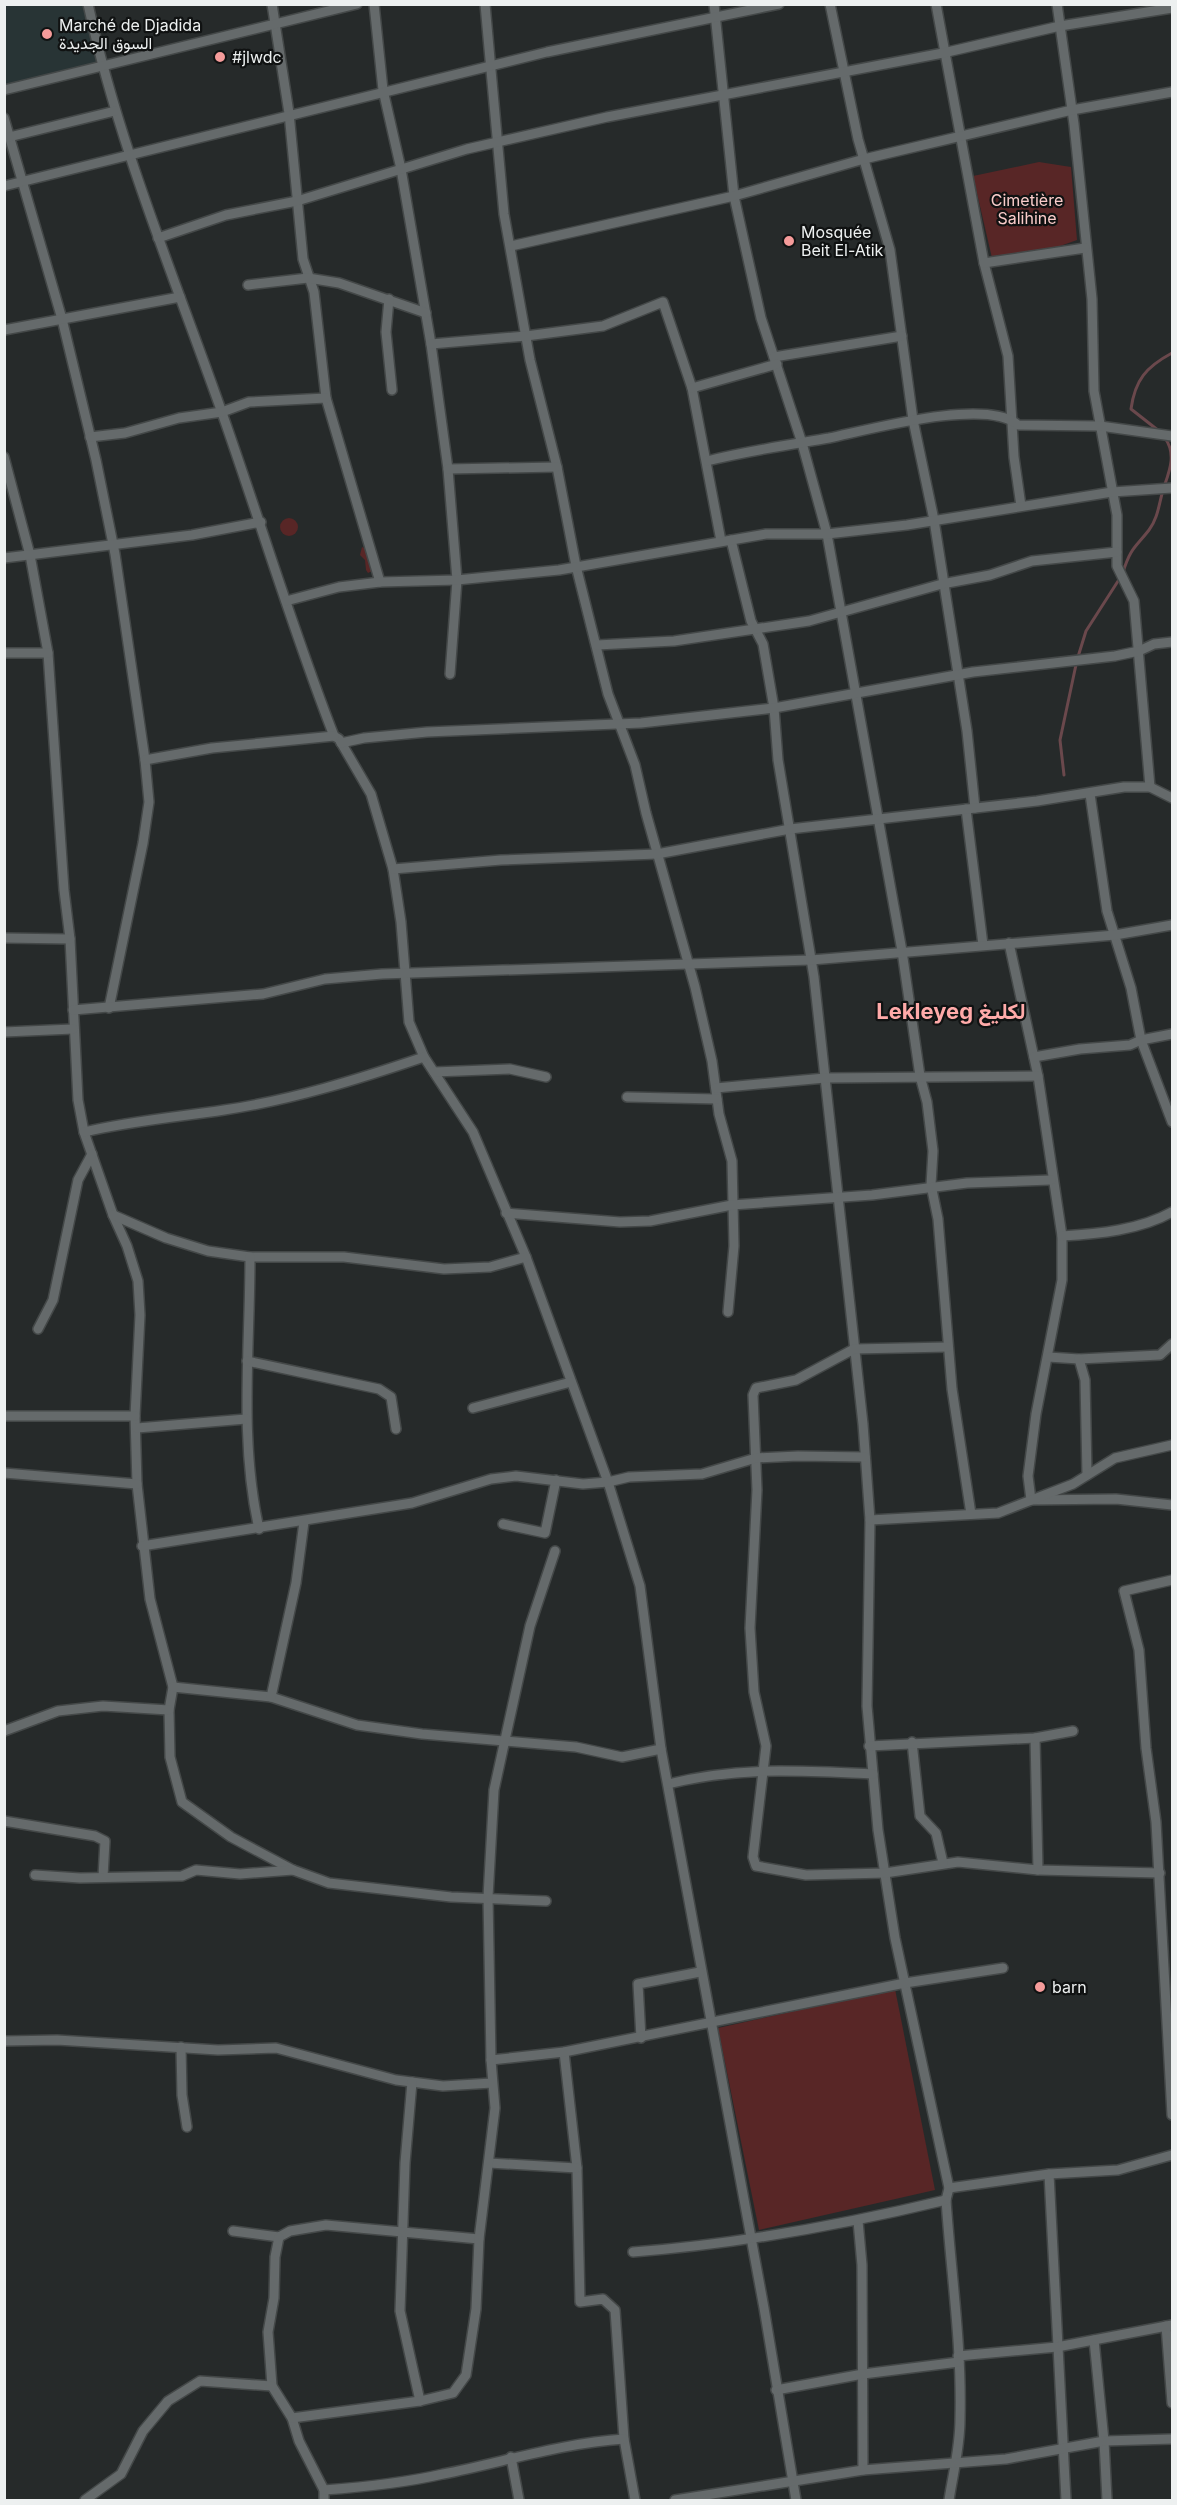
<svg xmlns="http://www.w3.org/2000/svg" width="1177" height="2505" viewBox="0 0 1177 2505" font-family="Inter,Vazirmatn,sans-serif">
<rect width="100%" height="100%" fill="#262a2a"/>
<path fill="#283435" d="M5,5H83L97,64L5,88Z"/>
<g fill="#582626">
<path d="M1039,162L1071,167L1077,240L1046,251L992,258L973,176Z"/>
<circle cx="289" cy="527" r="9"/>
<path d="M362,547L366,549L372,571L368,573L366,570L365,560L360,555Z"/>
<path d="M895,1989L935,2190L759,2230L718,2028Z"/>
</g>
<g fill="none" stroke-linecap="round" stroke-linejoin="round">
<g stroke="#6a484c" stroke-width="3">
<path d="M1159,431L1131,409C1135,380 1146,367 1172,353"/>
<path d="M1123,572C1131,547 1135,548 1149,530C1158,518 1159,504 1163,490C1169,472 1177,455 1165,438"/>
<path d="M1064,775L1060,740L1077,660L1086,631L1120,578"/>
</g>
<g stroke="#444848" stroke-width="12">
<g id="street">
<path d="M88,4C117,138 169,264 215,393C256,507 290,623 334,736L339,739L371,794L393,869L401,922L409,1022L424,1057L473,1132L526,1257L608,1482L640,1586L661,1749L764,2308L796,2500"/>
<path d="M272,4L289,113L303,259L314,292L326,398L380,582"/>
<path d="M374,4L383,90L401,169L431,344L448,469L457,580L450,674"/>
<path d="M485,4L504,214L530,360L557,467L576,566L608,694L635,765L646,813L695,987L712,1061L719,1114L732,1161L734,1246L728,1312"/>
<path d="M714,4L734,196L761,318L802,443L827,534L902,951L920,1076L927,1102L933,1151L931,1185L938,1219L952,1389L971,1514"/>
<path d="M830,4L858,139L890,250L913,420L934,520L967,731L975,808"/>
<path d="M936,4L984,263L1008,356L1014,457L1021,506"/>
<path d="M1057,4L1074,124L1092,299L1094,391L1117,515V566L1134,601L1150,787"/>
<path d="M4,90L357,4"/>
<path d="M4,118L62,319L96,460L115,554L145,760L149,802L143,843L109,1008"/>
<path d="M9,137L115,111"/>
<path d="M4,186L547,52L779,4"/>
<path d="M158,238L226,215L297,201L467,149L607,117L943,53L1060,26L1172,8"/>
<path d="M511,246L734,196L864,159L1072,110L1172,92"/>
<path d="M984,263L1085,248"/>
<path d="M248,285L308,278L339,283L426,313"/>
<path d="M389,299L386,332L392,390"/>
<path d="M4,330L180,297"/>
<path d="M431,344L526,336L603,326L663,302L692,388L721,541"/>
<path d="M774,357L902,336"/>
<path d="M692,388L777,364"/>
<path d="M90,437L125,433L179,418L222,412L249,402L326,398"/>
<path d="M4,457L30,555L48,653L64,890L70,939L78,1100L84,1132L113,1215L127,1246L138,1281L140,1315L135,1416L137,1484L150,1599L173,1687L169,1710L170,1757L182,1802L231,1837L293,1870L329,1883L451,1897L546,1901"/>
<path d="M707,461C747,451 788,445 829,438C868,430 987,397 1018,425L1100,426L1172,436"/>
<path d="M448,469L557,467"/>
<path d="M731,540L751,621L763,644L774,708L778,760L814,977L863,1424L870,1520L867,1706L878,1830L895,1938L949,2188L946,2200C951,2273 962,2346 960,2419C960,2448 953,2473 949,2500"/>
<path d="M4,558L192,535L261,522"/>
<path d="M286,601L339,587L380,582L457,580L559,570L766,534H827L907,525L1112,492L1172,488"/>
<path d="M597,645L674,641L809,621L942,584L990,575L1032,561L1117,552"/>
<path d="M4,653H48"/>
<path d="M341,743L364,738L427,732L641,723L774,708L973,672L1115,656L1139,651L1154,644L1172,642"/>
<path d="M145,760L212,748L334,736"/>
<path d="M1090,794L1107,911L1131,988L1141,1040L1172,1122"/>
<path d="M966,809L983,945"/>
<path d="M393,869L501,860L657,854L790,829L1037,801L1124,787H1150L1172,798"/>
<path d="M4,938L70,939"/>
<path d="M1009,943L1038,1076L1062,1236V1280L1036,1414L1028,1476L1031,1500L1116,1499L1172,1505"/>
<path d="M73,1010L263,994L325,979L382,974L811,960L1115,935L1172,925"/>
<path d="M4,1032L73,1029"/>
<path d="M1034,1057L1080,1049L1130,1045L1141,1040L1172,1034"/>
<path d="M434,1072L510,1069L546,1077"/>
<path d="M716,1088L825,1078L1038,1076"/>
<path d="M627,1097L717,1099"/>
<path d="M84,1132C130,1121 177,1117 224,1110C292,1100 359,1079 424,1057"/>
<path d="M506,1213L620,1222L650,1221L732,1205L872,1195L967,1183L1051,1180"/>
<path d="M113,1215L166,1238L208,1251L250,1257H344L444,1269L490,1267L526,1257"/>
<path d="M1062,1236C1098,1234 1140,1230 1172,1212"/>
<path d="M250,1257C250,1348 239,1440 259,1529"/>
<path d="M38,1329L53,1300L78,1180L92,1154"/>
<path d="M948,1347L854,1349L796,1380L756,1388L753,1395L757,1490L750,1628L754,1692L766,1746L753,1857L756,1866L806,1875L885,1873L958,1862L1038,1870L1160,1873"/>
<path d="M1048,1357L1079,1359L1160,1355L1172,1344"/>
<path d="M1079,1359L1085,1380L1087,1475"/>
<path d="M247,1361L379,1389L391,1397L396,1429"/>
<path d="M473,1408L571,1382"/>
<path d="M4,1416H135"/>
<path d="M137,1428L246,1419"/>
<path d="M4,1473L137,1484"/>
<path d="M870,1520L998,1513L1073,1484L1115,1458L1172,1445"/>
<path d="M503,1524L545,1533L556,1480"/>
<path d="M142,1546L412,1503L491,1479L516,1476L583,1484L608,1482L629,1477L702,1474L756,1458L798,1456L865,1457"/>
<path d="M1172,1580L1124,1591L1139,1650L1146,1748L1156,1822L1172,2115"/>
<path d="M173,1687L271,1697L357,1725L422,1734L576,1747L622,1757L661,1749"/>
<path d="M271,1697L296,1583L304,1522"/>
<path d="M4,1731L58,1711L103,1706L169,1710"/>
<path d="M1035,1738L1038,1870"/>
<path d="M912,1742L920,1816L936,1833L943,1863"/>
<path d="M869,1746L1035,1738L1073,1731"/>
<path d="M668,1784C740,1766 800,1771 873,1774"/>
<path d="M4,1821L95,1836L105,1841L103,1877"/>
<path d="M35,1875L80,1878L182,1876L196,1870L240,1874L293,1870"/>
<path d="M641,2038L638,1984L700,1972"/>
<path d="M4,2041L57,2040L218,2050L276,2048L396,2080L443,2086L492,2083"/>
<path d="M181,2047L182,2095L187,2127"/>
<path d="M564,2052L577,2168L580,2302L603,2299L615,2310L624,2439L635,2500"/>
<path d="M491,2060L564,2052L905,1983L1003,1968"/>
<path d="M412,2082L405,2163L400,2311L420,2401"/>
<path d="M489,2163L577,2168"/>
<path d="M1049,2174L1066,2500"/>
<path d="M949,2188L1049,2174L1118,2170L1172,2155"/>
<path d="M858,2221L862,2265L863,2470"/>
<path d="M233,2231L279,2237L290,2231L326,2225L479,2239"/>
<path d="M279,2237L275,2257L274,2298L268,2332L272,2386L292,2418L299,2441L324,2490V2500"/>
<path d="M633,2252C739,2244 842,2225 946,2200"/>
<path d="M1166,2326L1172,2403"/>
<path d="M1094,2340L1104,2441L1107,2500"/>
<path d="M958,2356L1057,2347L1172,2325"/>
<path d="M776,2390L863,2374L959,2362"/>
<path d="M292,2418L420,2401L453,2393L466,2375L476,2309L479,2239L495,2108L491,2060L488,1897L494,1790L530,1626L555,1551"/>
<path d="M511,2457L519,2500"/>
<path d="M324,2490C365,2487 404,2483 443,2474C504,2462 562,2443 624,2439"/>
<path d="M85,2500L121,2474L143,2431L168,2401L200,2381L272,2386"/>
<path d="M675,2500L863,2470L1006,2459L1104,2441L1172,2439"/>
</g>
</g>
<use href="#street" stroke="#656a6b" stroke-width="9"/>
</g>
<g fill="#f59b9a" stroke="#101212" stroke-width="2">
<circle cx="47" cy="34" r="6"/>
<circle cx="220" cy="57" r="6"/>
<circle cx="789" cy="241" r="6"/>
<circle cx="1040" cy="1987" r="6"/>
</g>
<g text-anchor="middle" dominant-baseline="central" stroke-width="4.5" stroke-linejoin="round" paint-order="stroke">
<g font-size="16" fill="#edf0f0" stroke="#101212" text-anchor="start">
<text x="59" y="25">Marché de Djadida<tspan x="59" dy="18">السوق الجديدة</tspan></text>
<text x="232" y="57">#jlwdc</text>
<text x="801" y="232">Mosquée<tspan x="801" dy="18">Beit El-Atik</tspan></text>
<text x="1052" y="1987">barn</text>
</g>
<g font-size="16" fill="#faccca" stroke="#101212">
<text x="1027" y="200">Cimetière<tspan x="1027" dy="18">Salihine</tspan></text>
</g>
<g font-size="22" font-weight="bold" fill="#ffaaa9" stroke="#101212">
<text x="951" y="1011">Lekleyeg لكليغ</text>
</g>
</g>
<rect width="1177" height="2505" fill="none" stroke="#edf0f0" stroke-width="12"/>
</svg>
